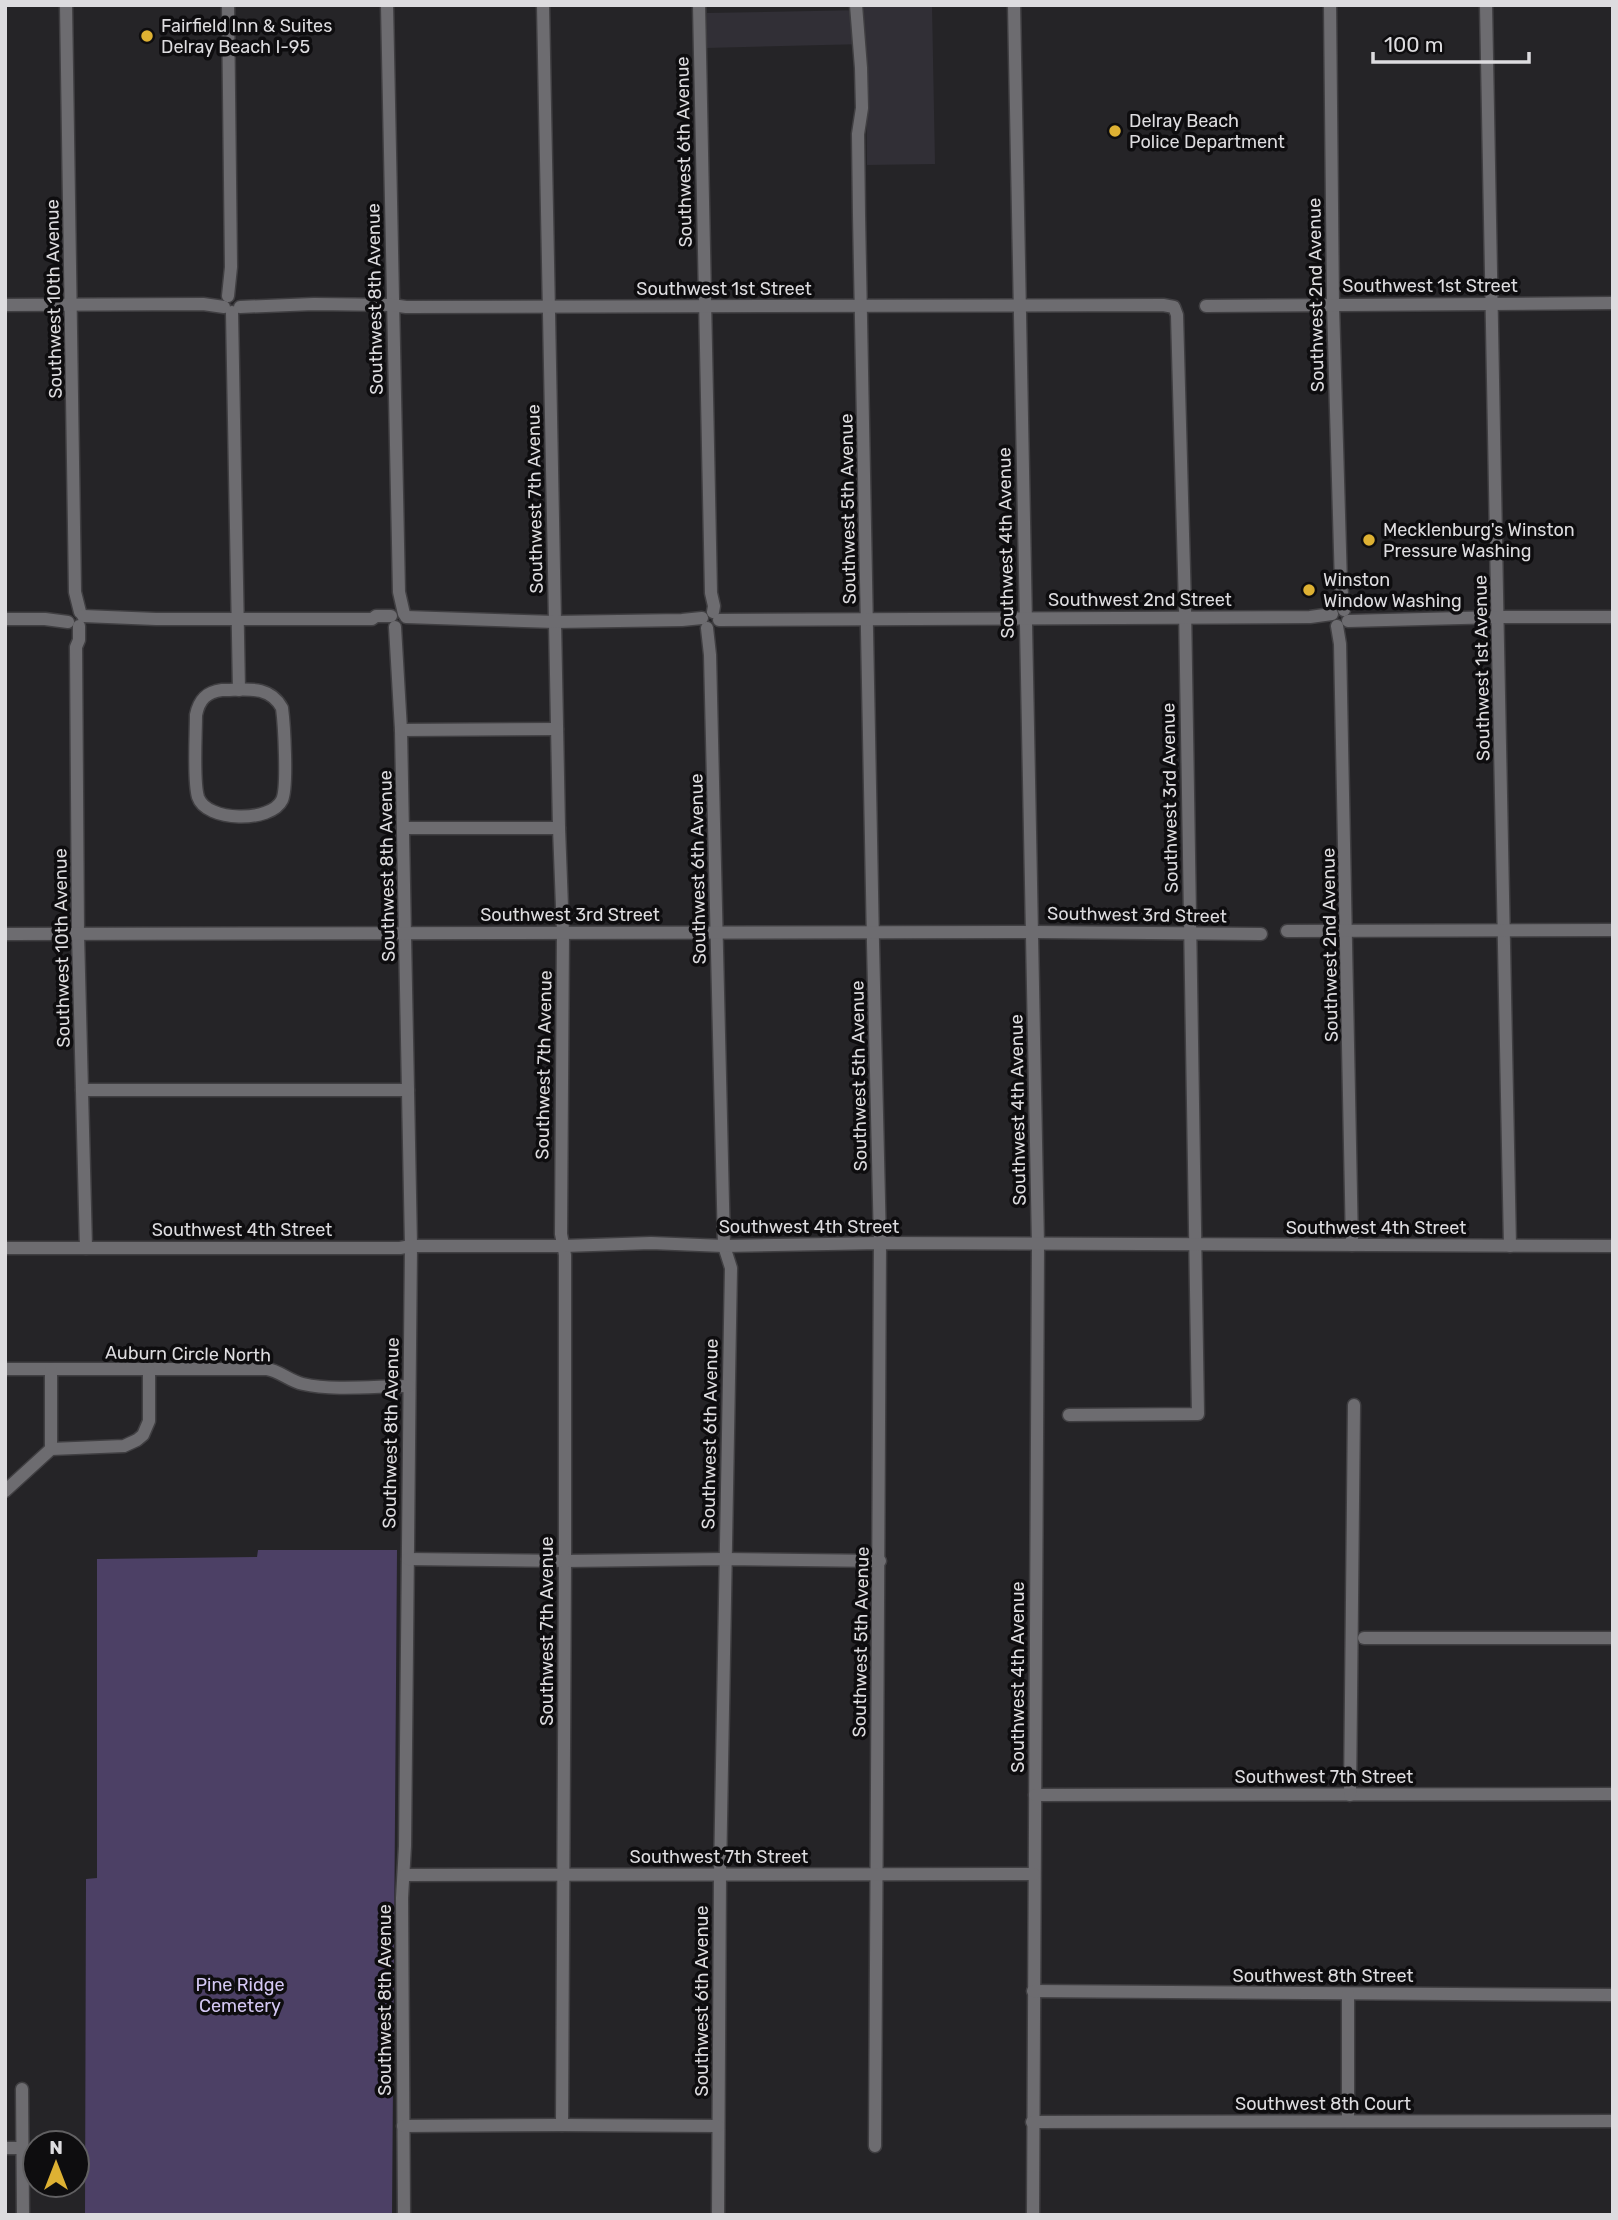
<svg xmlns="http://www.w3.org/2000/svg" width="1618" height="2220" viewBox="0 0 1618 2220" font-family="Rubik,sans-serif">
<rect width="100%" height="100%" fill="#252427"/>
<path fill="#312f36" d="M864,5H932L935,164L867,165L866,44L706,48L707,13L864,10Z"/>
<path fill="#4c4065" d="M258,1550H397L392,2215H85L86,1879L97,1878V1559L257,1557Z"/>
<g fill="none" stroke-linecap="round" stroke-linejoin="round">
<g stroke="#403f42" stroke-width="15">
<g id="minor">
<path d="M66,5L75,592L80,612"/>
<path d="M228,5L231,267L228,296"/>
<path d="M387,5L399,592L404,614"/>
<path d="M543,5L559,828L563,933L561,1234L565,1255V1561L562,2125"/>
<path d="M699,5L711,593L714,606L713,612"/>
<path d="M856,5L861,68L862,108L858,134L859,215L873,943L880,1243L875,2146"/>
<path d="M1014,5L1038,1245L1033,2215"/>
<path d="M1330,5L1333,305L1341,585L1344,610"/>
<path d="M1486,5C1491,419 1504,832 1510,1246"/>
<path d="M5,305L203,304L224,307"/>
<path d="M1206,306L1613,303"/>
<path d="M240,307L314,304L392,305L406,307L1163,305L1174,307L1177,315L1185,607L1198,1414L1069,1415"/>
<path d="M232,312L239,690"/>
<path d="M83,616L156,619H372L376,616H391"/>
<path d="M406,617L555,622L682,620L702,618"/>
<path d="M5,619H45L68,622"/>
<path d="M719,620L1310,617L1332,614"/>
<path d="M1348,621L1499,617H1613"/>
<path d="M79,626V640L76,647L78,934L86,1248"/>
<path d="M1337,626L1340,644L1352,1245"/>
<path d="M395,627L401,730L411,1246L405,1846L402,1898L404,2215"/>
<path d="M707,628L710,655L724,1246L731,1268L720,1875L718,2215"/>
<path d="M222,690C244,690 269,684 282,708C284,723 288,787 282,800C271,823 206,822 198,797C193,780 196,735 196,715C199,700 206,692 222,690Z"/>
<path d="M401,730L557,729"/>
<path d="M403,828H559"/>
<path d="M1287,931L1613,930"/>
<path d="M5,934L1038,932L1261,934"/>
<path d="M82,1090H408"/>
<path d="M5,1248H400L411,1246H564L651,1243L724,1246L880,1243L1613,1246"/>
<path d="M5,1369H267C280,1371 289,1381 303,1384C333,1391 377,1386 409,1386"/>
<path d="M51,1449V1370"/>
<path d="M5,1491L51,1449L124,1446L137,1440L143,1435L149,1421V1370"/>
<path d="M408,1559L565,1561L724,1559L880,1561"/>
<path d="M1364,1638H1613"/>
<path d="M1035,1795L1613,1794"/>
<path d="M1350,1795L1354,1405"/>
<path d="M404,1875L1034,1874"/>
<path d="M1033,1991L1613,1995"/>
<path d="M1348,1994V2121"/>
<path d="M22,2089L23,2215"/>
<path d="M1032,2122L1613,2121"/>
<path d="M403,2126L562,2125L718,2126"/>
<path d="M5,2148H23"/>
</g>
</g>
<use href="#minor" stroke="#6d6c70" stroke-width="12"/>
</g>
<g fill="#deb133" stroke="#0e0d0f" stroke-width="2.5">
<circle cx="147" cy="36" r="7"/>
<circle cx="1115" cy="131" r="7"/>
<circle cx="1369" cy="540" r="7"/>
<circle cx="1309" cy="590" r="7"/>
</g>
<g text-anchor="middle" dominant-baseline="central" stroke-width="7" stroke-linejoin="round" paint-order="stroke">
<g font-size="18" fill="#dddcdf" stroke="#0e0d0f" text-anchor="start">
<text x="161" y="26">Fairfield Inn &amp; Suites<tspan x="161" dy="21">Delray Beach I-95</tspan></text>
<text x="1129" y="121">Delray Beach<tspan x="1129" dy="21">Police Department</tspan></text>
<text x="1383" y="530">Mecklenburg's Winston<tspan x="1383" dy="21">Pressure Washing</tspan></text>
<text x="1323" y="580">Winston<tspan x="1323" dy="21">Window Washing</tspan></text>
</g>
<g font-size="18" fill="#dddcdf" stroke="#0e0d0f">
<text transform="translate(684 152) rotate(-91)">Southwest 6th Avenue</text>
<text x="1430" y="286">Southwest 1st Street</text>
<text x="724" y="289">Southwest 1st Street</text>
<text transform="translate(1316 295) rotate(-91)">Southwest 2nd Avenue</text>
<text transform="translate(54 299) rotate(-91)">Southwest 10th Avenue</text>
<text transform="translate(375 299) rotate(-91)">Southwest 8th Avenue</text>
<text transform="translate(535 499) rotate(-91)">Southwest 7th Avenue</text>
<text transform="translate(848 509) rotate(-91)">Southwest 5th Avenue</text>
<text transform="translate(1006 543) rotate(-91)">Southwest 4th Avenue</text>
<text x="1140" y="600">Southwest 2nd Street</text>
<text transform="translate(1482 668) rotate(-91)">Southwest 1st Avenue</text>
<text transform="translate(1170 798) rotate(-91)">Southwest 3rd Avenue</text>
<text transform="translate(387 866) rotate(-91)">Southwest 8th Avenue</text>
<text transform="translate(698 869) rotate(-91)">Southwest 6th Avenue</text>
<text x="570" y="915">Southwest 3rd Street</text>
<text transform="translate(1137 915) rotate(1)">Southwest 3rd Street</text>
<text transform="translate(1330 945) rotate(-91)">Southwest 2nd Avenue</text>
<text transform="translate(62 948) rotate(-91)">Southwest 10th Avenue</text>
<text transform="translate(544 1065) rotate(-89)">Southwest 7th Avenue</text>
<text transform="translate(859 1076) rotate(-91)">Southwest 5th Avenue</text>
<text transform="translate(1018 1110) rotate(-91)">Southwest 4th Avenue</text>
<text x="809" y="1227">Southwest 4th Street</text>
<text x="1376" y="1228">Southwest 4th Street</text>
<text x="242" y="1230">Southwest 4th Street</text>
<text transform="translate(188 1354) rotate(1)">Auburn Circle North</text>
<text transform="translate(391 1433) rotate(-89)">Southwest 8th Avenue</text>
<text transform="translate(710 1434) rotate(-89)">Southwest 6th Avenue</text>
<text transform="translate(547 1631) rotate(-90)">Southwest 7th Avenue</text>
<text transform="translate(861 1642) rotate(-89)">Southwest 5th Avenue</text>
<text transform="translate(1018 1677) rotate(-90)">Southwest 4th Avenue</text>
<text x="1324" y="1777">Southwest 7th Street</text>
<text x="719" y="1857">Southwest 7th Street</text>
<text x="1323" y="1976">Southwest 8th Street</text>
<text transform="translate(385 2000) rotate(-90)">Southwest 8th Avenue</text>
<text transform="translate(702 2001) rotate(-90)">Southwest 6th Avenue</text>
<text x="1323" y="2104">Southwest 8th Court</text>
</g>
<g font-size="18" fill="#d4c8f4" stroke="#0e0d0f">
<text x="240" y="1985">Pine Ridge<tspan x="240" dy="21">Cemetery</tspan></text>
</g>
</g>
<rect width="1618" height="2220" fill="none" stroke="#dddcdf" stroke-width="14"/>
<g transform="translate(56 2164)"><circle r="33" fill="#0e0d0f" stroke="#616062" stroke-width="2"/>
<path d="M0-5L12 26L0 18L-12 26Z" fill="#deb133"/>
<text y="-10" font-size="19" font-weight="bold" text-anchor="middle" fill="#dddcdf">N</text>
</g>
<path d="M1373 52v10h156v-10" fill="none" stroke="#dddcdf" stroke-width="3.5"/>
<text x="1384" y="52" font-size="21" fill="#dddcdf" stroke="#0e0d0f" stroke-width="5" paint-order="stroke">100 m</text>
</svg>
